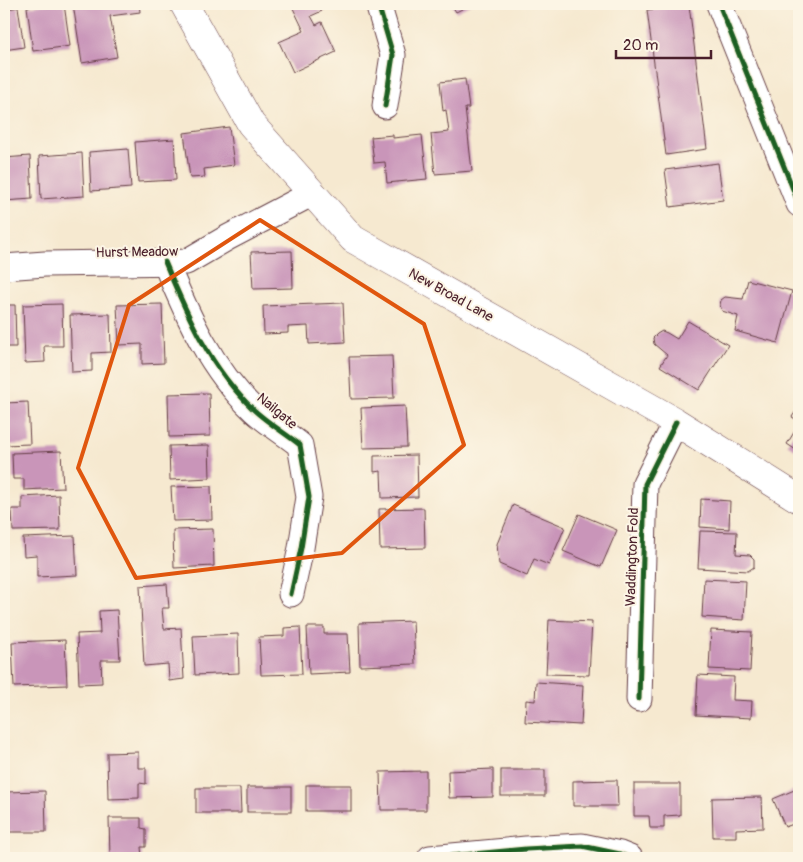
<svg xmlns="http://www.w3.org/2000/svg" width="803" height="862" viewBox="0 0 803 862" font-family="Pangolin,sans-serif">
<rect width="100%" height="100%" fill="#fcf5e5"/>
<filter id="ink" filterUnits="userSpaceOnUse"><feTurbulence type="fractalNoise" baseFrequency=".02" numOctaves="2"/><feDisplacementMap in="SourceGraphic" scale="10" xChannelSelector="R" yChannelSelector="G"/><feConvolveMatrix kernelMatrix="1 2 1 2 8 2 1 2 1" color-interpolation-filters="sRGB"/></filter>
<filter id="wash" filterUnits="userSpaceOnUse"><feTurbulence type="fractalNoise" baseFrequency=".0096" numOctaves="4" result="noise"/><feDisplacementMap in="SourceGraphic" scale="20" xChannelSelector="R" yChannelSelector="G"/><feGaussianBlur stdDeviation="1.12" result="paint"/><feColorMatrix in="noise" values="0 0 0 0 0 0 0 0 0 0 0 0 0 0 0 0 0 1.4 0 .05"/><feComposite in="paint" operator="in"/></filter>
<g filter="url(#wash)">
<rect width="100%" height="100%" fill="#f6e9d0"/>
<g id="blocks">
<g fill="#c995b9">
<path d="M49,4H64L70,46L33,51L27,7Z"/>
<path d="M73,4H139L140,12L110,16L117,57L82,63Z"/>
<path d="M291,4H318L322,11L311,16L316,25L322,22L336,52L293,72L279,42L304,31Z"/>
<path d="M451,4H472L456,12Z"/>
<path d="M689,5L707,149L666,155L647,10Z"/>
<path d="M18,7L24,47L4,50V10Z"/>
<path d="M465,79L469,108H465L472,171L435,174L431,134L449,132L446,110L443,111L440,82Z"/>
<path d="M229,127L234,165L204,169L205,177L190,178L184,133Z"/>
<path d="M393,135V138L422,135L427,179L387,183L385,162L374,163L371,137Z"/>
<path d="M174,139L176,180L138,182L135,142Z"/>
<path d="M128,149L131,188L91,191L89,152Z"/>
<path d="M82,153L84,196L41,199L39,156Z"/>
<path d="M30,156L32,199L4,201V158Z"/>
<path d="M718,163L723,200L670,207L665,170Z"/>
<path d="M292,251L293,288L253,289L251,252Z"/>
<path d="M748,280L792,291L778,343L735,331L738,316L722,311L720,305L721,300L725,297L743,299Z"/>
<path d="M343,303L345,342L309,344L308,326L288,327V333L264,334L263,306Z"/>
<path d="M62,304L63,346H44L45,362L25,363L23,305Z"/>
<path d="M162,304L164,363L142,364V344L119,345L117,305Z"/>
<path d="M4,305H15L16,347H4Z"/>
<path d="M110,314L111,352L92,353V371L72,372L70,315Z"/>
<path d="M688,321L728,345L699,390L660,366L667,355L654,344L653,338L657,334L662,331L667,333L677,339Z"/>
<path d="M392,356L394,398L351,399L349,357Z"/>
<path d="M209,393L210,436L169,437L168,394Z"/>
<path d="M28,402L30,444L4,445V403Z"/>
<path d="M405,406L407,447L363,448L361,408Z"/>
<path d="M798,408H799V421L792,417Z"/>
<path d="M799,424V452L787,444Z"/>
<path d="M209,445L210,478L170,480L169,446Z"/>
<path d="M61,451L63,488L24,490V479H13L12,453Z"/>
<path d="M417,455L418,497L382,498L381,471L374,472V456Z"/>
<path d="M211,486L212,520L173,521L171,487Z"/>
<path d="M59,495L60,530L13,531L12,509H22V497Z"/>
<path d="M701,499L730,501L729,529L700,527Z"/>
<path d="M513,505L565,527L549,565L534,559L527,576L499,564L497,544Z"/>
<path d="M424,508L425,548L380,549L379,509Z"/>
<path d="M579,514L617,530L601,567L563,551Z"/>
<path d="M213,529L214,566L174,568L173,530Z"/>
<path d="M700,531L737,532L736,554L750,555L754,559V567L748,571L698,568Z"/>
<path d="M75,536L77,575L37,577V555L24,556L23,538Z"/>
<path d="M704,579L746,581L744,620L702,617Z"/>
<path d="M167,584L169,608H162L164,629L181,628L184,679L169,681L168,664L144,666L140,586Z"/>
<path d="M117,610L120,660H101L102,683L79,684L77,634L100,633L99,611Z"/>
<path d="M549,620L592,622L589,675L546,674Z"/>
<path d="M413,621L415,664L360,666L359,623Z"/>
<path d="M300,627L302,674L261,675L259,637L284,636V628Z"/>
<path d="M307,627H324V634H348L350,672L309,674Z"/>
<path d="M711,630L752,632L750,671L709,669Z"/>
<path d="M238,634L239,673L195,675L193,636Z"/>
<path d="M65,640L67,685L14,687L12,642Z"/>
<path d="M698,675L734,677L733,700L752,701L751,718L696,715Z"/>
<path d="M536,682L583,685L581,725L525,722L526,700L535,701Z"/>
<path d="M138,752V768H146V784L139,783V798L108,799L107,753Z"/>
<path d="M493,769V797L449,798L448,771Z"/>
<rect x="501" y="770" width="44" height="26"/>
<path d="M426,771V810H381L380,772Z"/>
<path d="M617,780L618,806H573V781Z"/>
<path d="M634,784H680V815L664,816V828H650L649,816H634Z"/>
<rect x="306" y="785" width="45" height="26"/>
<rect x="247" y="787" width="44" height="25"/>
<path d="M196,788H240L241,813H196Z"/>
<path d="M799,788V822L785,827L773,799Z"/>
<path d="M45,791L46,832H4V792Z"/>
<path d="M762,797L763,828L736,829V837H713L712,798Z"/>
<path d="M109,818H141V828L146,829V847H141L142,857L110,858Z"/>
</g>
</g>
</g>
<g filter="url(#ink)">
<use href="#blocks" fill-opacity="0" stroke="#643d44" stroke-width="1"/>
<g fill="none" stroke-linecap="round" stroke-linejoin="round">
<g stroke="#643d44" stroke-width="27">
<g id="street">
<path d="M378,4L393,55L385,106"/>
<path d="M719,4L799,204"/>
<path d="M165,262C188,317 210,368 254,410C268,423 285,433 300,445L309,497L301,548L291,594"/>
<path d="M4,267L45,264L186,262L227,238L313,193"/>
<path d="M639,699L645,484L676,422"/>
<path d="M430,858L526,849L582,846L620,854L630,858"/>
</g>
</g>
<g stroke="#643d44" stroke-width="29">
<path id="secondary" d="M184,4L251,124L353,239L676,422L799,499"/>
</g>
<use href="#street" stroke="#fff" stroke-width="25"/>
<use href="#secondary" stroke="#fff" stroke-width="28"/>
<g stroke="#fcf5e5" stroke-width="8">
<g id="cycleway">
<path d="M378,4L393,55L385,106"/>
<path d="M719,4L799,204"/>
<path d="M165,262C188,317 210,368 254,410C268,423 285,433 300,445L309,497L301,548L291,594"/>
<path d="M639,699L645,484L676,422"/>
<path d="M430,858L526,849L582,846L620,854L630,858"/>
</g>
</g>
<use href="#cycleway" stroke="#1b5e20" stroke-width="5"/>
</g>
</g>
<path fill="none" stroke="#e0560e" stroke-width="4" stroke-linejoin="round" d="M260,220L424,324L464,445L342,553L136,578L78,468L129,305Z"/>
<g text-anchor="middle" dominant-baseline="central" stroke-width="4" stroke-linejoin="round" paint-order="stroke">
<g font-size="14" fill="#4a1f2b" stroke="#fcf5e5">
<text transform="translate(137 252) rotate(-1)">Hurst Meadow</text>
<text transform="translate(451 295) rotate(29)">New Broad Lane</text>
<text transform="translate(277 411) rotate(40)">Nailgate</text>
<text transform="translate(632 557) rotate(-88)">Waddington Fold</text>
</g>
</g>
<rect width="803" height="862" fill="none" stroke="#fcf5e5" stroke-width="20"/>
<path d="M616 50v8h95v-8" fill="none" stroke="#4a1f2b" stroke-width="2.5"/>
<text x="623" y="50" font-size="15" fill="#4a1f2b" stroke="#fcf5e5" stroke-width="4" paint-order="stroke">20 m</text>
</svg>
